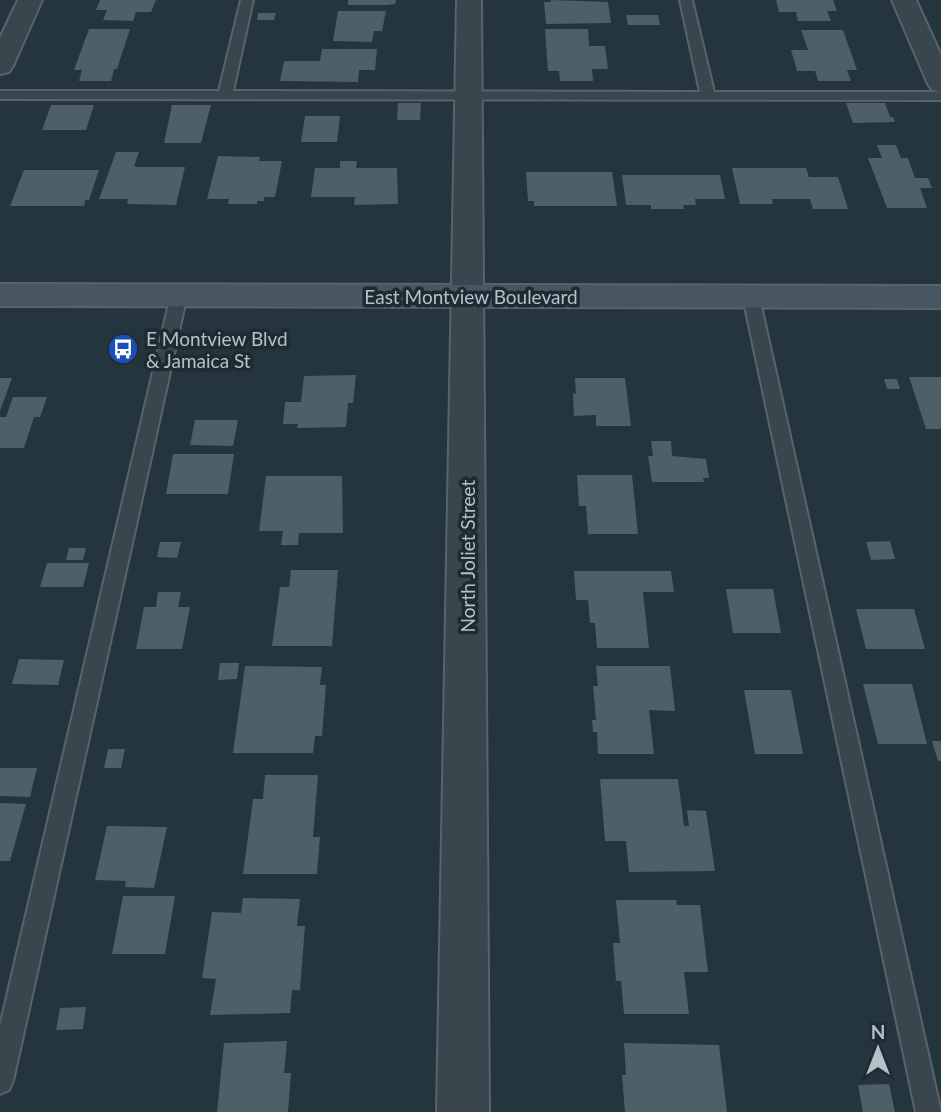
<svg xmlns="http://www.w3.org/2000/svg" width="941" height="1112" viewBox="0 0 941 1112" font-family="Lato,sans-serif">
<rect width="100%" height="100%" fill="#25353d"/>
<g fill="#4e5f68">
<path d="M100,0H156L151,12H136L133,21L103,20L107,10H96Z"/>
<path d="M348,0H396L395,4L387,5H348Z"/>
<path d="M551,0L608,2L611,23L546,24L544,2H551Z"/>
<path d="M776,0H833L837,11H827L831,21H798L796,12H779Z"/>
<path d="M338,11H386L382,31H374L372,42L333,41Z"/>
<path d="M258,13H276L274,20H257Z"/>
<path d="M626,15H658L660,25H628Z"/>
<path d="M89,29H130L117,69H114L111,81H79L82,70H74Z"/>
<path d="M545,29H588L589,46H605L608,69H592L593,81H560L559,71H548Z"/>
<path d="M801,30H843L857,70H847L851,81H818L815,71H797L791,50H808Z"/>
<path d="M322,49H377L375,70H359L358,82L280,81L284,61H320Z"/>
<path d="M398,103H421L420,120H397Z"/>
<path d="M846,103H885L890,117H893L895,122L853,123Z"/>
<path d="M51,105H94L86,130H42Z"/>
<path d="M172,105H211L201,143H164Z"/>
<path d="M305,116H340L337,142H301Z"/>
<path d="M877,145H896L901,158H908L915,178H928L932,188H920L927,208H887L868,158H882Z"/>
<path d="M116,152H139L134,166L137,167H185L176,205L127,204L128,199H99Z"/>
<path d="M218,156L260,157L259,161H282L275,197H264V201H257V204H228L229,199H207Z"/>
<path d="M340,161H357L356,168H397L398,204L354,205L355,197H311L315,168H340Z"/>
<path d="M732,168H806L809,177H838L848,209H813L810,199H772L773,204H740Z"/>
<path d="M24,170H99L89,200H85L84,206H10Z"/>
<path d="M526,172H612L617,206H534V201H528Z"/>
<path d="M622,175H720L725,199H695L696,205H683L684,209H651V205H626Z"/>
<path d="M356,375L353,403H348L346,427L297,428L298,424H283L285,402H301L304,376Z"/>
<path d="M909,377H941V429H926Z"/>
<path d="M0,378H12L0,411Z"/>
<path d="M575,378H625L631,426H596V415L574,416L573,393L576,394Z"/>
<path d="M884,379H897L900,389H887Z"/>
<path d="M13,397H47L40,417H34L24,448H0V417H6Z"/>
<path d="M195,420H238L233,446L190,445Z"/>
<path d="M651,441H671L672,456L706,459L709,478H703L704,482H652L648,456H653Z"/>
<path d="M173,454H234L228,494H166Z"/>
<path d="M577,475H632L638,534H588L586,506H579Z"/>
<path d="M266,476H342L343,533H299L298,545H281L283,531H259Z"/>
<path d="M890,541L895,559L871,560L866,542Z"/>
<path d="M160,542H181L177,558L157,557Z"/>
<path d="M69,548H86L83,560H66Z"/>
<path d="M47,563H89L83,587H40Z"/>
<path d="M291,570H338L332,646H272L280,587H289Z"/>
<path d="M574,571H671L674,592H643L649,648H597L595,623H590L588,600H576Z"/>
<path d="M726,589H773L781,633H733Z"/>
<path d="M158,592H181L178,607H190L182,649H136L144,607H156Z"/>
<path d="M856,609H914L925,649H866Z"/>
<path d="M19,659L64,660L58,685L12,684Z"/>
<path d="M220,663H239L237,679L218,680Z"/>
<path d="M245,666L322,667L320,685H326L322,736H315L313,753H233Z"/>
<path d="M596,666H670L675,711L649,710L654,754H598L597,732H593L592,720H596L593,686H598Z"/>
<path d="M863,684H912L927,744H878Z"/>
<path d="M744,690H791L803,754H755Z"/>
<path d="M932,741H941V761H938Z"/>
<path d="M108,749H125L121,768H104Z"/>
<path d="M0,768H37L30,797L0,796Z"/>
<path d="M265,775H318L313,837H320L317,874H243L253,799H263Z"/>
<path d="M600,779H678L684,826H689L687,810L706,811L715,871L629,872L626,841H605Z"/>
<path d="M0,803L26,804L10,861H0Z"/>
<path d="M107,826L167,827L154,888L125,887L126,881L95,880Z"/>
<path d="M123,896H175L165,954H112Z"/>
<path d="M243,898L300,899L297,926H305L300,990H292L290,1013L210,1015L216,979L202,978L212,912L241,913Z"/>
<path d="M616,900H676L677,905H700L708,972H684L689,1014H624L621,981H616L613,943H620Z"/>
<path d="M86,1007L83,1029L56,1030L60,1008Z"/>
<path d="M287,1041L284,1073H291L288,1112H217L224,1043Z"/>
<path d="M624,1043L719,1045L727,1112H625L622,1075H626Z"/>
<path d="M889,1084L895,1112H863L858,1085Z"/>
</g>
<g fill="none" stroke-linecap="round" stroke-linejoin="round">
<g stroke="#57646b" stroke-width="4">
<g id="lane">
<path d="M241,0H253L233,91L700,92L680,0H692L714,92H941V100L0,99V91H219Z"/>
<path d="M179,289L187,295L13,1081L9,1090L0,1094V1026L171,295Z"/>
<path d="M751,291L759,297L941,1112H916L743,297Z"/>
</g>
</g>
<g stroke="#57646b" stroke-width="4">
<g id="street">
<path d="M18,0H42L13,66L9,72L0,74V38Z"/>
<path d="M457,0H481L489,1112H437Z"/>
<path d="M892,0H916L941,55V92L932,90L928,84Z"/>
</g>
</g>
<g stroke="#57646b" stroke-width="4">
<path id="secondary" d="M0,284L941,286V308L0,306Z"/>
</g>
<use href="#lane" fill="#39464d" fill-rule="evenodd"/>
<use href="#street" fill="#39464d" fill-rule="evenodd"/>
<use href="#secondary" fill="#475660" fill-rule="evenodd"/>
</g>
<defs>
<g id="bus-disc" transform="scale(1.575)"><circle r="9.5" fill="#1a4fb4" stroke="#1e2b32"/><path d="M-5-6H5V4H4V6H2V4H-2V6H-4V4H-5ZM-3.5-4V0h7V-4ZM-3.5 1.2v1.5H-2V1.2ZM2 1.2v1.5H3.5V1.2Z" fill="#fff"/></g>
</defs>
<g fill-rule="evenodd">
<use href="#bus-disc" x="123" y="349"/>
</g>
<g text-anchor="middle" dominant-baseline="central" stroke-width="7" stroke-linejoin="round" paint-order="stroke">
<g font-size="19" fill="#b5c1c8" stroke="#1e2b32">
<text x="471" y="296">East Montview Boulevard</text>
<text transform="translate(467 556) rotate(-90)">North Joliet Street</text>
</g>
<g font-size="19" fill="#b5c1c8" stroke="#1e2b32" text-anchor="start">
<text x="146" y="338">E Montview Blvd<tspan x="146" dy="22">&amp; Jamaica St</tspan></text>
</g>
</g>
<g transform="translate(878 1049)" stroke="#1e2b32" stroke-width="5" paint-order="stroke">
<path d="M0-5L12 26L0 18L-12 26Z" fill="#b5c1c8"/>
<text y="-10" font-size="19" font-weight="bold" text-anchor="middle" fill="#b5c1c8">N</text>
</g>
</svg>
